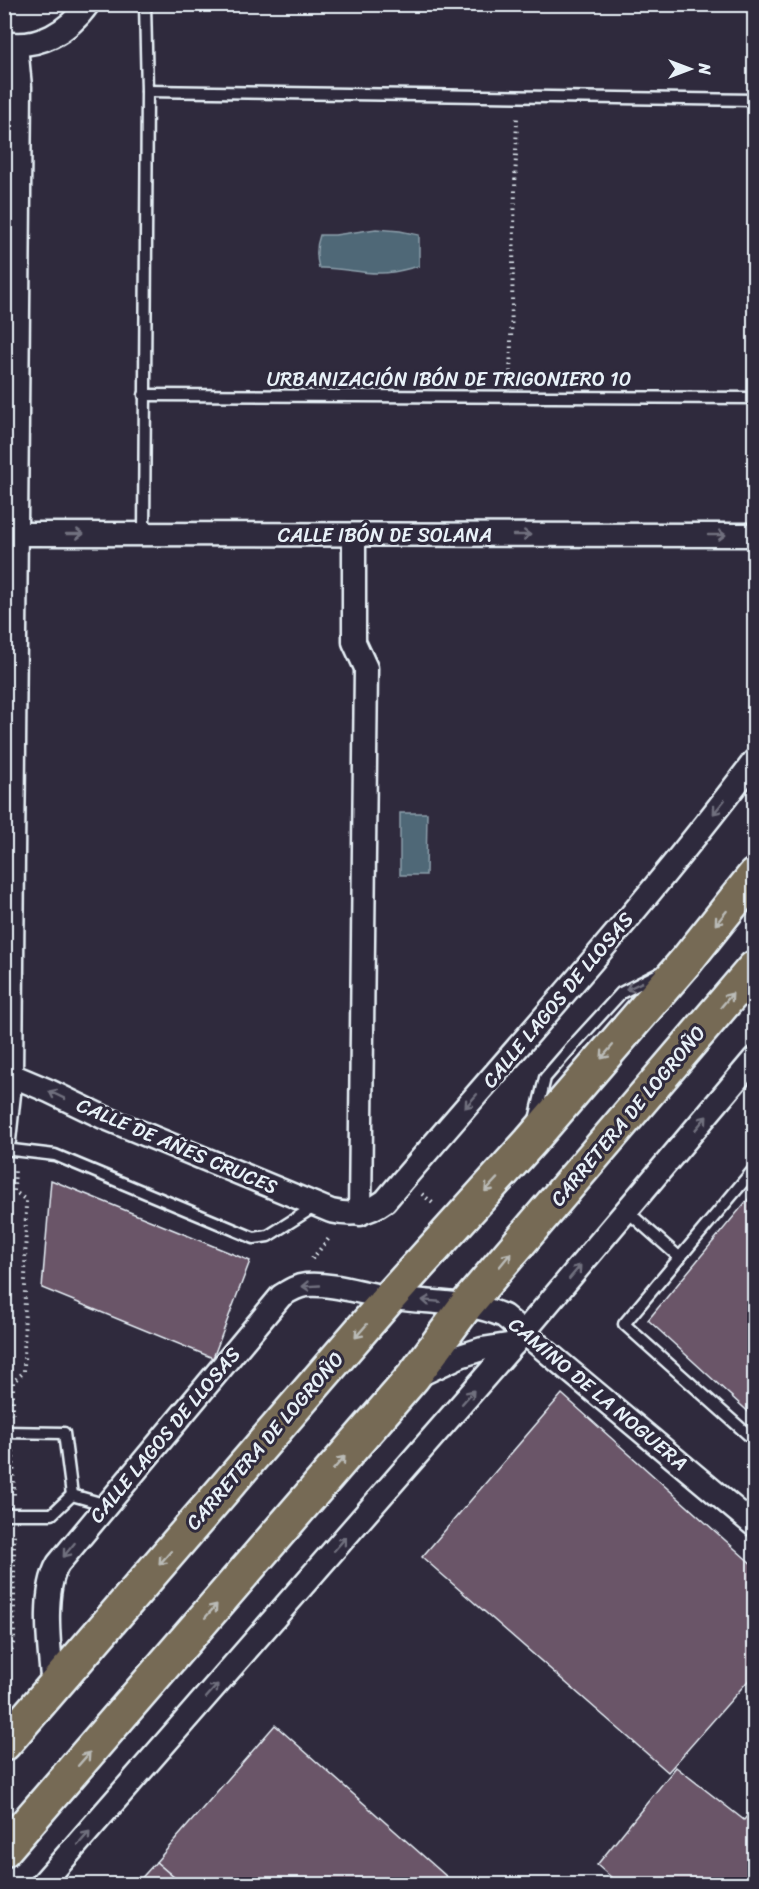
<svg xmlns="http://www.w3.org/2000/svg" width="759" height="1889" viewBox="0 0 759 1889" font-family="Sriracha,sans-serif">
<rect width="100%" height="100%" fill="#2f2a3d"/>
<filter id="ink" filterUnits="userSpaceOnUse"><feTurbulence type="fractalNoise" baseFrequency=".0167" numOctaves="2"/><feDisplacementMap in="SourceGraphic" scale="12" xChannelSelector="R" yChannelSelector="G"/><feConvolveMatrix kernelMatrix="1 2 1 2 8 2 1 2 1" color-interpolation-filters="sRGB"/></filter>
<g filter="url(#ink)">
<g fill="#4f6877" stroke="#8c9fab" stroke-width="1.5">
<path d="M376,229L400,231L419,235V266C407,269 394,273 381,273C361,274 340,267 319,268C316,257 316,246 320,235H335Z"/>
<path d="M400,813H427L426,875H400Z"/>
</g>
<g fill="#6a5468" stroke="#e8f1f8" stroke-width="1.5">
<path d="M51,1180L250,1261L213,1358L42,1288Z"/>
<path d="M754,1192V1417L648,1320Z"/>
<path d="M562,1394L754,1566V1674L668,1772L422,1557Z"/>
<path d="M275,1725L455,1884H182L156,1862Z"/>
<path d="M676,1767L744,1820L754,1807V1884H619L597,1865Z"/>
<path d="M156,1862L182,1884H136Z"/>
</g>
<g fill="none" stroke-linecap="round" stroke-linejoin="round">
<g stroke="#e8f1f8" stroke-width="15">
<g id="lane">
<path d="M147,91L754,100"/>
<path d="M144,395L754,398"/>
<path d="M144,534L147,91L145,4"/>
<path d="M535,1120L545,1078L576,1042L621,993L662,972"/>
<path d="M4,1149L55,1155L254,1238L268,1236L317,1205"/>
<path d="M754,1169L624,1324L754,1440"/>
<path d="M627,1211L680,1258"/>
<path d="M4,1432L64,1433L72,1495"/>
<path d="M4,1514H52L72,1495L107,1505"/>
</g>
</g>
<g stroke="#e8f1f8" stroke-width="27">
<g id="street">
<path d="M4,43C39,49 68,32 88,4"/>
<path d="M16,534L754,535"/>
<path d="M354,535V642L366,668L360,1214"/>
<path d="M11,1075L49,1091L103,1117L331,1211C352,1216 367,1214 385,1201C509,1055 639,914 754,761"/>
<path d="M4,1140L11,1075L20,87L16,45"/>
<path d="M415,1377L460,1356L482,1349L514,1344"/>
<path d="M53,1687C50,1654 41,1593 58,1564L281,1296C289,1291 296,1286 306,1285C333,1283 360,1293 387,1297C429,1304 464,1299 504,1316L754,1525"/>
<path d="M42,1884L514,1344L754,1059"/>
</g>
</g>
<g stroke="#e8f1f8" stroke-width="38">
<g id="highway">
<path d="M4,1744L389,1298L530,1142L687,960L754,876"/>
<path d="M4,1850L413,1377L467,1304L754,968"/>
</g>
</g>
<g stroke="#e8f1f8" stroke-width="4" stroke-dasharray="1.5 4.5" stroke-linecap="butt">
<path d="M510,378L517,115"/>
<path d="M422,1194L435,1205"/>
<path d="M312,1259L331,1236"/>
<path d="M13,1414V1382L24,1372L26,1200L14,1191L15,1168"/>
<path d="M13,1451L14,1495"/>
<path d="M4,1666L10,1656L14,1640V1532"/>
</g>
<use href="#lane" stroke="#2f2a3d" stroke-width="10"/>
<use href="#street" stroke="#2f2a3d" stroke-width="22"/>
<use href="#highway" stroke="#766a55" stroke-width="33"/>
</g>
<defs><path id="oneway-shaft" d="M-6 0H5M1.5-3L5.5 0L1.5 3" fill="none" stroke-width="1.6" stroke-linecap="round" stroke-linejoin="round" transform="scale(1.5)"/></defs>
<g stroke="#70707e">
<use href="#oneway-shaft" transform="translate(75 534)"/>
<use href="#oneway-shaft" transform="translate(522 535)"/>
<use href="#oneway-shaft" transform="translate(717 535)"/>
<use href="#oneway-shaft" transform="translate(719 807) rotate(129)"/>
<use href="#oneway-shaft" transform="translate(634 986) rotate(154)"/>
<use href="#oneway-shaft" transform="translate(57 1095) rotate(-154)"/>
<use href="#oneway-shaft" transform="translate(471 1101) rotate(131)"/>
<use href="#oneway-shaft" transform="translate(701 1123) rotate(-50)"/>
<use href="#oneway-shaft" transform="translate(575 1272) rotate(-50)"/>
<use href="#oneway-shaft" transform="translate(311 1286) rotate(177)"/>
<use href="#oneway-shaft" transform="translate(431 1301) rotate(-175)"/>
<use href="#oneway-shaft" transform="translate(468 1397) rotate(-49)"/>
<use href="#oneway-shaft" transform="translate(340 1544) rotate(-49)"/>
<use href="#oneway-shaft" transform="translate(69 1550) rotate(129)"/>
<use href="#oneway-shaft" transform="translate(212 1691) rotate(-49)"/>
<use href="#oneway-shaft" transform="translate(84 1838) rotate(-49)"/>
</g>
<g stroke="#babbb7">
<use href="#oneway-shaft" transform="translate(721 918) rotate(129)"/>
<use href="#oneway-shaft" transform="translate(727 1000) rotate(-50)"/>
<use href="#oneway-shaft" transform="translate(607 1052) rotate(131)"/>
<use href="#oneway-shaft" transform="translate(491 1185) rotate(133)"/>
<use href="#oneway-shaft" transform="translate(505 1260) rotate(-51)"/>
<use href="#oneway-shaft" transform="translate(361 1331) rotate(131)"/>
<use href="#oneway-shaft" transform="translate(339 1463) rotate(-49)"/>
<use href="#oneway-shaft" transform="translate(165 1558) rotate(131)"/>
<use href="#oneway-shaft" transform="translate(211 1611) rotate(-49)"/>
<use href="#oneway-shaft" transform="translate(84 1759) rotate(-49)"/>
</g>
</g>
<g text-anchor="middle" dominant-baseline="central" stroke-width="6" stroke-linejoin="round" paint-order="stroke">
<g font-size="20" fill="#e8f1f8" stroke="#2f2a3d">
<text x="449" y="379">URBANIZACIÓN IBÓN DE TRIGONIERO 10</text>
<text x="385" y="535">CALLE IBÓN DE SOLANA</text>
<text transform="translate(558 1000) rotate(-50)">CALLE LAGOS DE LLOSAS</text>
<text transform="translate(628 1116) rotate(-50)">CARRETERA DE LOGROÑO</text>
<text transform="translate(177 1146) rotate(23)">CALLE DE AÑES CRUCES</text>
<text transform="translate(598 1394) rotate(40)">CAMINO DE LA NOGUERA</text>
<text transform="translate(165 1435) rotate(-50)">CALLE LAGOS DE LLOSAS</text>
<text transform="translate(265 1441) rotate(-49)">CARRETERA DE LOGROÑO</text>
</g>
</g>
<rect width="759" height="1889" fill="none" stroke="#2f2a3d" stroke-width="24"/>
<rect x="12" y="12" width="735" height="1865" fill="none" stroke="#e8f1f8" stroke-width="2" filter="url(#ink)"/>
<g transform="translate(690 69) rotate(90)" stroke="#2f2a3d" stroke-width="4.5" paint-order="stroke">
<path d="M0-4.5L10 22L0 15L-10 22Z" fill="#e8f1f8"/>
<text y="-9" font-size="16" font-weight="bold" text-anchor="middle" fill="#e8f1f8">N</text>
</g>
</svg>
